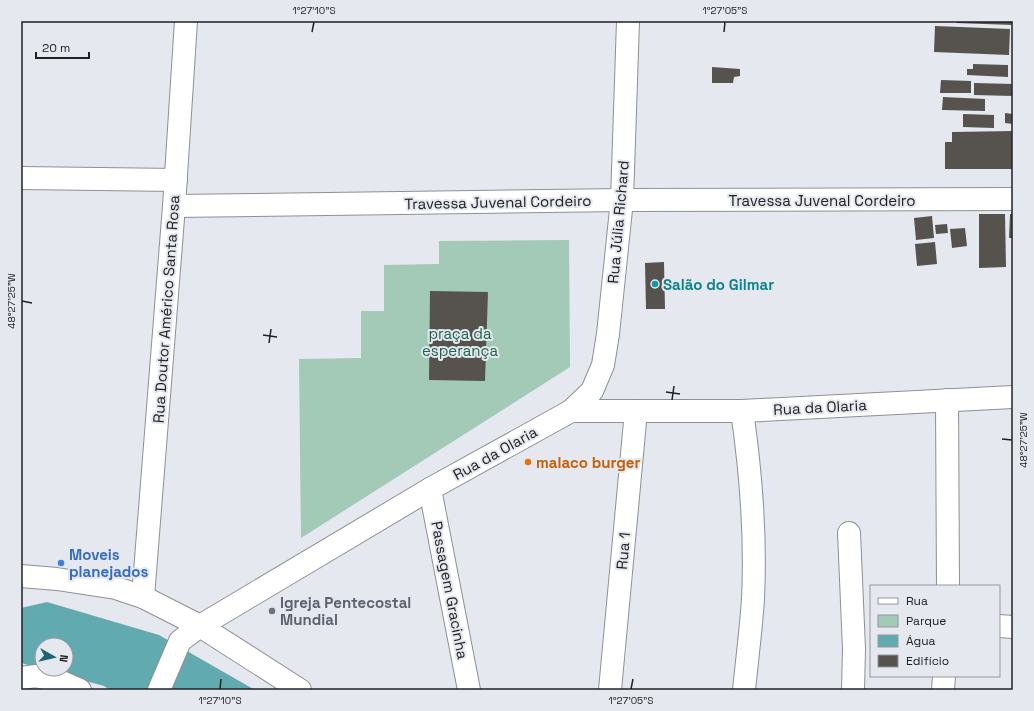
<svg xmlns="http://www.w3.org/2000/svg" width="1034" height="711" viewBox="0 0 1034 711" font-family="'Space Grotesk',sans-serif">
<rect width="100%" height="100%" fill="#e5e8ee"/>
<path fill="#a3c9b7" d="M569,240L570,367L301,538L299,359L361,358V311H384V265L439,264V241Z"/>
<path fill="#61abb0" d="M47,602L159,635L255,690H110L104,686L42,669H66V645H42V669L21,663V608Z"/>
<g fill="#56534e">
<path d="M956,21H1013V25L956,23Z"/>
<path d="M935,26L1010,29L1009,55L934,52Z"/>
<path d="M973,64L1008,65V77L967,75V69H973Z"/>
<path d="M712,67L740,69V76L734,77L733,83H712Z"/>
<path d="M941,80L971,81V93H940Z"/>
<path d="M974,83L1013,84V96L974,95Z"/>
<path d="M943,97L985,99V111L942,110Z"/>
<path d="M1005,113L1013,114V124L1005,123Z"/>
<path d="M963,114L994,115V128L963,127Z"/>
<path d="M1013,131V169H945V142H952V132Z"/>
<path d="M979,214H1005L1006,267L979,268Z"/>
<path d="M1010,214H1013V238H1009Z"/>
<path d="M932,216L934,238L916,240L914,218Z"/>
<path d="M947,224L948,233L936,234L935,225Z"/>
<path d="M965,228L967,246L952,248L950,229Z"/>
<path d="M935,242L937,264L917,266L915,244Z"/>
<path d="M664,262L665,309H646L645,263Z"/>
<path d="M430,291L488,292L485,381L429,380Z"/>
</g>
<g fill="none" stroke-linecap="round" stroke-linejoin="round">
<g stroke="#8d9096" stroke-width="24">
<g id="minor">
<path d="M21,178L176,180"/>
<path d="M174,206L622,200L1013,199"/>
<path d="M947,400L948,586"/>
<path d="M571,411L592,391L603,365L608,334L622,200L628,21"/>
<path d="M742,411C751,473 756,536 753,599C751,629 747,660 744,690"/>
<path d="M430,489L469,690"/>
<path d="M849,533L854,649L853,690"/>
<path d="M21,576L57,579L116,588L143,597L200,626L300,690"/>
<path d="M143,597L174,206L186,21"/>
<path d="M999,626L1013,627"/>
<path d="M21,678L36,676L64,683L80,690"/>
<path d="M159,690L180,641L200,626L430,489L571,411H742L1013,397"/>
<path d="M610,690L636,411"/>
<path d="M943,690L944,676"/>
</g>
</g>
<use href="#minor" stroke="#fff" stroke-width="22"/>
</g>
<path fill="none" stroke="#202123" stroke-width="1.5" d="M312,32L314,22M724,32L725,22M22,301L32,303M263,335L277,337M269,343L271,329M666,392L680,394M672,400L674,386M1002,439L1012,440M220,689L221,679M631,689L633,679"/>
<circle fill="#0f9aa8" stroke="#e5e8ee" stroke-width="1.5" cx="655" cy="284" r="4"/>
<circle fill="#e8710a" stroke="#e5e8ee" stroke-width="1.5" cx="528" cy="462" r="4"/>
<circle fill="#3f7fe0" stroke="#e5e8ee" stroke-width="1.5" cx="61" cy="563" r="4"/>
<circle fill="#6b7280" stroke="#e5e8ee" stroke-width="1.5" cx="272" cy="611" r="4"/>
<g text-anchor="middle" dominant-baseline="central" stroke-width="4" stroke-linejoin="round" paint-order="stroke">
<g font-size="15" fill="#202123" stroke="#e5e8ee">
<text x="822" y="200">Travessa Juvenal Cordeiro</text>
<text transform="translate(498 202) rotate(-1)">Travessa Juvenal Cordeiro</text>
<text transform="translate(618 222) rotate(-85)">Rua Júlia Richard</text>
<text transform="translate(166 309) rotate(-86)">Rua Doutor Américo Santa Rosa</text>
<text transform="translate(820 407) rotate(-3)">Rua da Olaria</text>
<text transform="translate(495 453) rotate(-29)">Rua da Olaria</text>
<text transform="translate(623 551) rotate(-85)">Rua 1</text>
<text transform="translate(450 590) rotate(79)">Passagem Gracinha</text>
</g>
<g font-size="15" font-weight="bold" fill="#0d838f" stroke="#e5e8ee" text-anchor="start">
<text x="663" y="284">Salão do Gilmar</text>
</g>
<g font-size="15" fill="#1c654b" stroke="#e5e8ee">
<text x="460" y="333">praça da<tspan x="460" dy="17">esperança</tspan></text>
</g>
<g font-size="15" font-weight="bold" fill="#c56008" stroke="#e5e8ee" text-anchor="start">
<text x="536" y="462">malaco burger</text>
</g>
<g font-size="15" font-weight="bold" fill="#366cbe" stroke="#e5e8ee" text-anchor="start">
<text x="69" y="554">Moveis<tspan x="69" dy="17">planejados</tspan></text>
</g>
<g font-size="15" font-weight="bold" fill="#5b616d" stroke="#e5e8ee" text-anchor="start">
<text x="280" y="602">Igreja Pentecostal<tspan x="280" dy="17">Mundial</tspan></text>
</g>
</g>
<rect width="1034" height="711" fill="none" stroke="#e5e8ee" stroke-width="44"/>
<rect x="870" y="585" width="130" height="92" fill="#e5e8ee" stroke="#96989d"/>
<rect x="878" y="598" width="20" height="6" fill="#ffffff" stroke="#96989d"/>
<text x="906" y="605" font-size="12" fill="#202123">Rua</text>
<rect x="878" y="615" width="20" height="12" fill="#a3c9b7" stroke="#96989d"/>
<text x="906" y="625" font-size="12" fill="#202123">Parque</text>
<rect x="878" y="635" width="20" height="12" fill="#61abb0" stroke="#96989d"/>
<text x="906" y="645" font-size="12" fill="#202123">Água</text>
<rect x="878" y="655" width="20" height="12" fill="#56534e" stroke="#96989d"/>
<text x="906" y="665" font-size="12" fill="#202123">Edifício</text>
<g transform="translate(54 657) rotate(98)"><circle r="19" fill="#e5e8ee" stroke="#96989d"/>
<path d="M0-3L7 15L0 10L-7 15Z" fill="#1d6474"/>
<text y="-6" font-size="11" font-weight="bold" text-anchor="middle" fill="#202123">N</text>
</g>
<path d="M36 52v6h53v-6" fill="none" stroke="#202123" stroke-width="2"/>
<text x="42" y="52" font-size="12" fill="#202123" stroke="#e5e8ee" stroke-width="3" paint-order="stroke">20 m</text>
<rect x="22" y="22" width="990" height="667" fill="none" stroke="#202123" stroke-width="1.5"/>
<g font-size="10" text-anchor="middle" fill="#202123">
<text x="314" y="14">1°27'10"S</text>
<text x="725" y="14">1°27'05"S</text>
<text transform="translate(11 301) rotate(-90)" y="4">48°27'25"W</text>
<text transform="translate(1023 440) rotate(-90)" y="4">48°27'25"W</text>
<text x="220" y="704">1°27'10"S</text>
<text x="631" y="704">1°27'05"S</text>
</g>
</svg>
